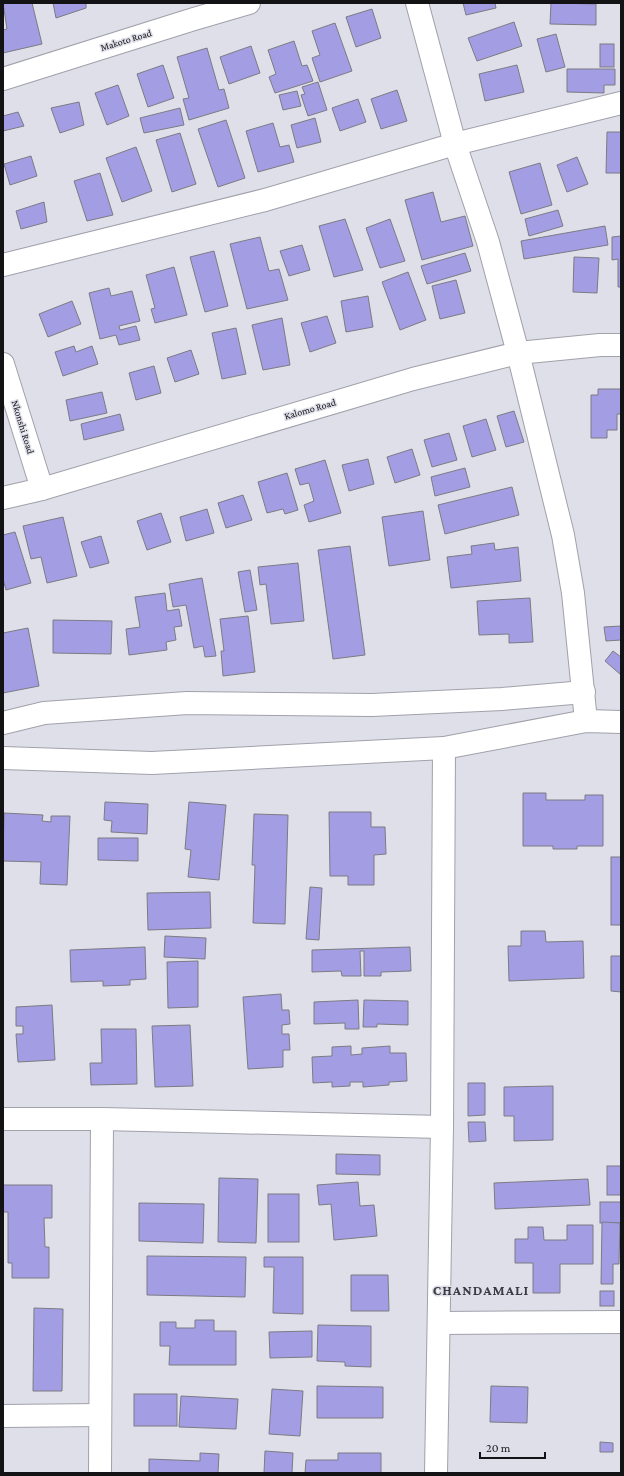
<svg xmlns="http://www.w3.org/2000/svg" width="624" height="1476" viewBox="0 0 624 1476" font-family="'Crimson Pro',serif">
<rect width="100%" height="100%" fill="#dfdfe9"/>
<g fill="#a39de3" stroke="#7c7b84">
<path d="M3,3H32L42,44L3,53V30L7,29Z"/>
<path d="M53,3H86V8L56,18Z"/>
<path d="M463,3H495L496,8L466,15Z"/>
<path d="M551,3L596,4V25L550,24Z"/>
<path d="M372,9L381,38L356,47L346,17Z"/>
<path d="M514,22L522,46L477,61L468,38Z"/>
<path d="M335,23L352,71L320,82L312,58L320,55L312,31Z"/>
<path d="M556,34L565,67L546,72L537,39Z"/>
<path d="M294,41L302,66L307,65L313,81L275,93L269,77L276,74L268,50Z"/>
<rect x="600" y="44" width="14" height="23"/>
<path d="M251,46L260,73L229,84L220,57Z"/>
<path d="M207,48L219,90L224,89L229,108L189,120L183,99L189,98L177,57Z"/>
<path d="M163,65L174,98L148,107L137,74Z"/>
<path d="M517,65L524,92L485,101L479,74Z"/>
<path d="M567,69H615V85H604V93L567,92Z"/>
<path d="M318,82L327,110L308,116L301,95L305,94L302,87Z"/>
<path d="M118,85L129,116L107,125L95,93Z"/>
<path d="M397,90L407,121L381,129L371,99Z"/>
<path d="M297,91L301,106L283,110L279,95Z"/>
<path d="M358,99L366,122L340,131L332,108Z"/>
<path d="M79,102L84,125L60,133L51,108Z"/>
<path d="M180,108L184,125L144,133L140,118Z"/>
<path d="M18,112L24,126L3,131V116Z"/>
<path d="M315,118L321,142L297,148L291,125Z"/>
<path d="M226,120L245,178L218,187L198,129Z"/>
<path d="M273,123L280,147L289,145L294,162L258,172L246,131Z"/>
<path d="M607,132H621V173H606Z"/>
<path d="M180,133L196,184L172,192L156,140Z"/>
<path d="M136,147L152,191L122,202L106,158Z"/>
<path d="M31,156L37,176L10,185L4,164Z"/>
<path d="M577,157L588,184L567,192L557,165Z"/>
<path d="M540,163L552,205L521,214L509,172Z"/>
<path d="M100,173L113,215L87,221L74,181Z"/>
<path d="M433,192L441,222L465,216L473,246L422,260L405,200Z"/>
<path d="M44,202L47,222L21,229L16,211Z"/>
<path d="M558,210L563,226L529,236L525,219Z"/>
<path d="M345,219L363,270L334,277L319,226Z"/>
<path d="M390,219L405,261L380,268L366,228Z"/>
<path d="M605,226L608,245L524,259L521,241Z"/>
<path d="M621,236V287H618V259L612,260V237Z"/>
<path d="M260,237L269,271L279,269L288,300L247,309L230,244Z"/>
<path d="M302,245L310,270L289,276L280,251Z"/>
<path d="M214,251L228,306L205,312L190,257Z"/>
<path d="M465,253L471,271L427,284L421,266Z"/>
<path d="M574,257L599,258L597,293L573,292Z"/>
<path d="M174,267L187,315L155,323L151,309L155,308L146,275Z"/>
<path d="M408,272L426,320L400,330L382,282Z"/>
<path d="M456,280L465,313L440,319L432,286Z"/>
<path d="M109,288L111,296L132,291L140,321L119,326L120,330L136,326L140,340L119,345L116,335L100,339L89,293Z"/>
<path d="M368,296L373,327L346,332L341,301Z"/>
<path d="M72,301L81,324L48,337L39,314Z"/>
<path d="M327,316L336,343L310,352L301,323Z"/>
<path d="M282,318L290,365L263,370L252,325Z"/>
<path d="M236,328L246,374L222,379L212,333Z"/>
<path d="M74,346L76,352L92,346L98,364L63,376L55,352Z"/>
<path d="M191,350L199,374L175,382L167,358Z"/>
<path d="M154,366L161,393L136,400L129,373Z"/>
<path d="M598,389H621V414H617V430H607V438H591V395H598Z"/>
<path d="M102,392L107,413L70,421L66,400Z"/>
<path d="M514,411L524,442L506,447L497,416Z"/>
<path d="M120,414L124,430L84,440L81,424Z"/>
<path d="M486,419L496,450L472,457L463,426Z"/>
<path d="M449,433L457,460L432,467L424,440Z"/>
<path d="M412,449L420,475L395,483L387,457Z"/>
<path d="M368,459L374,484L349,491L342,465Z"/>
<path d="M325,460L341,513L309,522L304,505L314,501L309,483L300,485L295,469Z"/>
<path d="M465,468L470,487L435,496L431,477Z"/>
<path d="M287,473L298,510L285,514L283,509L267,513L258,482Z"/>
<path d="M512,487L519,515L445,534L438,505Z"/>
<path d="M243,495L252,520L226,528L218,503Z"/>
<path d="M207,509L214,533L186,541L180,517Z"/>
<path d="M423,511L430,560L389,566L382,517Z"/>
<path d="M161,513L171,542L147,550L137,521Z"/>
<path d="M63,517L77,576L47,583L41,557L31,559L23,526Z"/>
<path d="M15,532L31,583L6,590L3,579V535Z"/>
<path d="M101,536L109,563L90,568L81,542Z"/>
<path d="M494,543L495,550L518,547L521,581L451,588L447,557L472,554L471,546Z"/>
<path d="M350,546L365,655L333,659L318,550Z"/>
<path d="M298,563L304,621L271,624L266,584L260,585L258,567Z"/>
<path d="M250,570L257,610L245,612L238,572Z"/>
<path d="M202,578L216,656L205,657L203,646L194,648L186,605L173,607L169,584Z"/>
<path d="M165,593L167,611L179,609L182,626L174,627L176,640L166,642L167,650L129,655L126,629L140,627L135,597Z"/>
<path d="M530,598L533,642L509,643V634L479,635L477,601Z"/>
<path d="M248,616L255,672L223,676L221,651H224L220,619Z"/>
<path d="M53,620L112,621L111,654L53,653Z"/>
<path d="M621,626V640L606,641L604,627Z"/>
<path d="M28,628L39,686L3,693V633Z"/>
<path d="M613,651L621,657V675L605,661Z"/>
<path d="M523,793H546V800H585V795H603V846H577V849H553V846H523Z"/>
<path d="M105,802L148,804L147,834L111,832L112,821L104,820Z"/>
<path d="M189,802L226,805L219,880L188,877L191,850L185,849Z"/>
<path d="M329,812H371V827H385L386,854L374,855V885H348V876H330Z"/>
<path d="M4,813L43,815L42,821L51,822V816H70L67,885L40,884L41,862L3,861Z"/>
<path d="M254,814L288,815L285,924L253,923L255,865H252Z"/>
<path d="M98,838H138V861L98,860Z"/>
<rect x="611" y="857" width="10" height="68"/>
<path d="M310,887L322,888L319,940L306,939Z"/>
<path d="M210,892L211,928L148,930L147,893Z"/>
<path d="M521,931H545L546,942L583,941L584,978L509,981L508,946H521Z"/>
<path d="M165,936L206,938L205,959L164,957Z"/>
<path d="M145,947L146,979L130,980V985L103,986V981L71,982L70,950Z"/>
<path d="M410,947L411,971L381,972V976H364V951H360L361,976H342L341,971L312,972V950Z"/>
<path d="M611,956H621V992L611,991Z"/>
<path d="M198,961V1007L168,1008L167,962Z"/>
<path d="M281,994L282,1010H289L290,1024L282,1025V1034H289L290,1050H283V1067L248,1069L243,997Z"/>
<path d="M358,1000L359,1029H345V1023L314,1024V1002Z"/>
<path d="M364,1000L408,1001V1025L377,1024V1027H363Z"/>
<path d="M52,1005L55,1060L18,1062L16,1034H23V1026H16V1007Z"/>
<path d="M190,1025L193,1086L155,1087L152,1026Z"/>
<path d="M101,1029H136L137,1084L91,1085L90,1063H102Z"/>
<path d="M351,1046V1055L362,1054V1048L390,1046V1053H406L407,1081L389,1082V1085L363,1087V1082H350V1086L332,1087V1082L313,1083L312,1057L332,1056V1047Z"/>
<path d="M468,1083H485V1115L468,1116Z"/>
<path d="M553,1086V1140L514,1141V1116H504V1087Z"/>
<path d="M468,1122H485L486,1141L469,1142Z"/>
<path d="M336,1154L380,1155V1175L336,1174Z"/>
<rect x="607" y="1166" width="14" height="29"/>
<path d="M219,1178L258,1179L256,1243L218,1242Z"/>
<path d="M588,1179L590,1205L495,1209L494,1183Z"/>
<path d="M358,1182L360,1206L374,1205L377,1236L334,1240L331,1204L319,1205L317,1185Z"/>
<path d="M3,1185H52V1218H44L45,1247H49V1278H12V1263H8V1212H3Z"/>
<rect x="268" y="1194" width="31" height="48"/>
<rect x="600" y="1202" width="21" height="21"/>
<path d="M139,1203L204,1204L203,1243L139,1241Z"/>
<path d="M602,1222L620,1223L619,1264H613V1284H601Z"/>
<path d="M567,1225H593V1264H560V1293H533V1263H515V1239H528V1227H543L544,1240H567Z"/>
<path d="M147,1256L246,1257L245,1297L147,1295Z"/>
<path d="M264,1257H303V1314L273,1313L274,1267H264Z"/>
<path d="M351,1275H388L389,1311H351Z"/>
<rect x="600" y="1291" width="14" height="15"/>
<path d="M34,1308L63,1309L62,1391H33Z"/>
<path d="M195,1320H214V1331H236V1365H169L170,1346H160V1322H176V1328H195Z"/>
<path d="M318,1325L371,1326V1367L345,1366V1362L317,1361Z"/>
<path d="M312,1331V1357L270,1358L269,1332Z"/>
<path d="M317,1386L383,1387V1418H317Z"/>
<path d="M491,1386L528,1387L527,1423L490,1422Z"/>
<path d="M272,1389L303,1391L300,1436L269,1434Z"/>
<rect x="134" y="1394" width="43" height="32"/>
<path d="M181,1396L238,1399L236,1429L179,1427Z"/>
<path d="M600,1442L613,1443V1452H600Z"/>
<path d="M265,1451L293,1453L292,1473H264Z"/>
<path d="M200,1453L219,1454L218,1473H149V1459L200,1461Z"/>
<path d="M338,1453H381V1473H305L306,1460H338Z"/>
</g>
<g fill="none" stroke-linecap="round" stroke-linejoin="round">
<g stroke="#a1a1ab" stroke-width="24">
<g id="minor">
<path d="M417,3L455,144L488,242L518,353L563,535L573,593L586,721"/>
<path d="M3,79L194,19L249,3"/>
<path d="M3,265L265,200L455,144L621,103"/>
<path d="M3,364L42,489"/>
<path d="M3,498L42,489L413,379L518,353L600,345H621"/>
<path d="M3,723L44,713L187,703L372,705L502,699L584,692"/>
<path d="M3,758L152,763L444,748L586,721L621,722"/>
<path d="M3,1119H102L442,1127"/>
<path d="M439,1323L621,1322"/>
<path d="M3,1416L100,1415"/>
<path d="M100,1473L102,1119"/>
<path d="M436,1473L442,1127L444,748"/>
</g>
</g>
<use href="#minor" stroke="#fff" stroke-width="22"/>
</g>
<g text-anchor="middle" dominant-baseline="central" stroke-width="3" stroke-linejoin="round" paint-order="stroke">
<g font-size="10" fill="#131316" stroke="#dfdfe9">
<text transform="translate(126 40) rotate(-17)">Makoto Road</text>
<text transform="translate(310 409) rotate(-16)">Kalomo Road</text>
<text transform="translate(23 427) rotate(73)">Nkonshi Road</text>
</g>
<g font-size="14" font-weight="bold" letter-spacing="1" fill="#3b3b43" stroke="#dfdfe9">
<text x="481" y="1290">CHANDAMALI</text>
</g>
</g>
<rect width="624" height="1476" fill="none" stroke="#131316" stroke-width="8"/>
<path d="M480 1452v6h65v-6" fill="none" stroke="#131316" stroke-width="2"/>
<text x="486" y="1452" font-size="12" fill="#131316" stroke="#dfdfe9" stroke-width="3" paint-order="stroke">20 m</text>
</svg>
